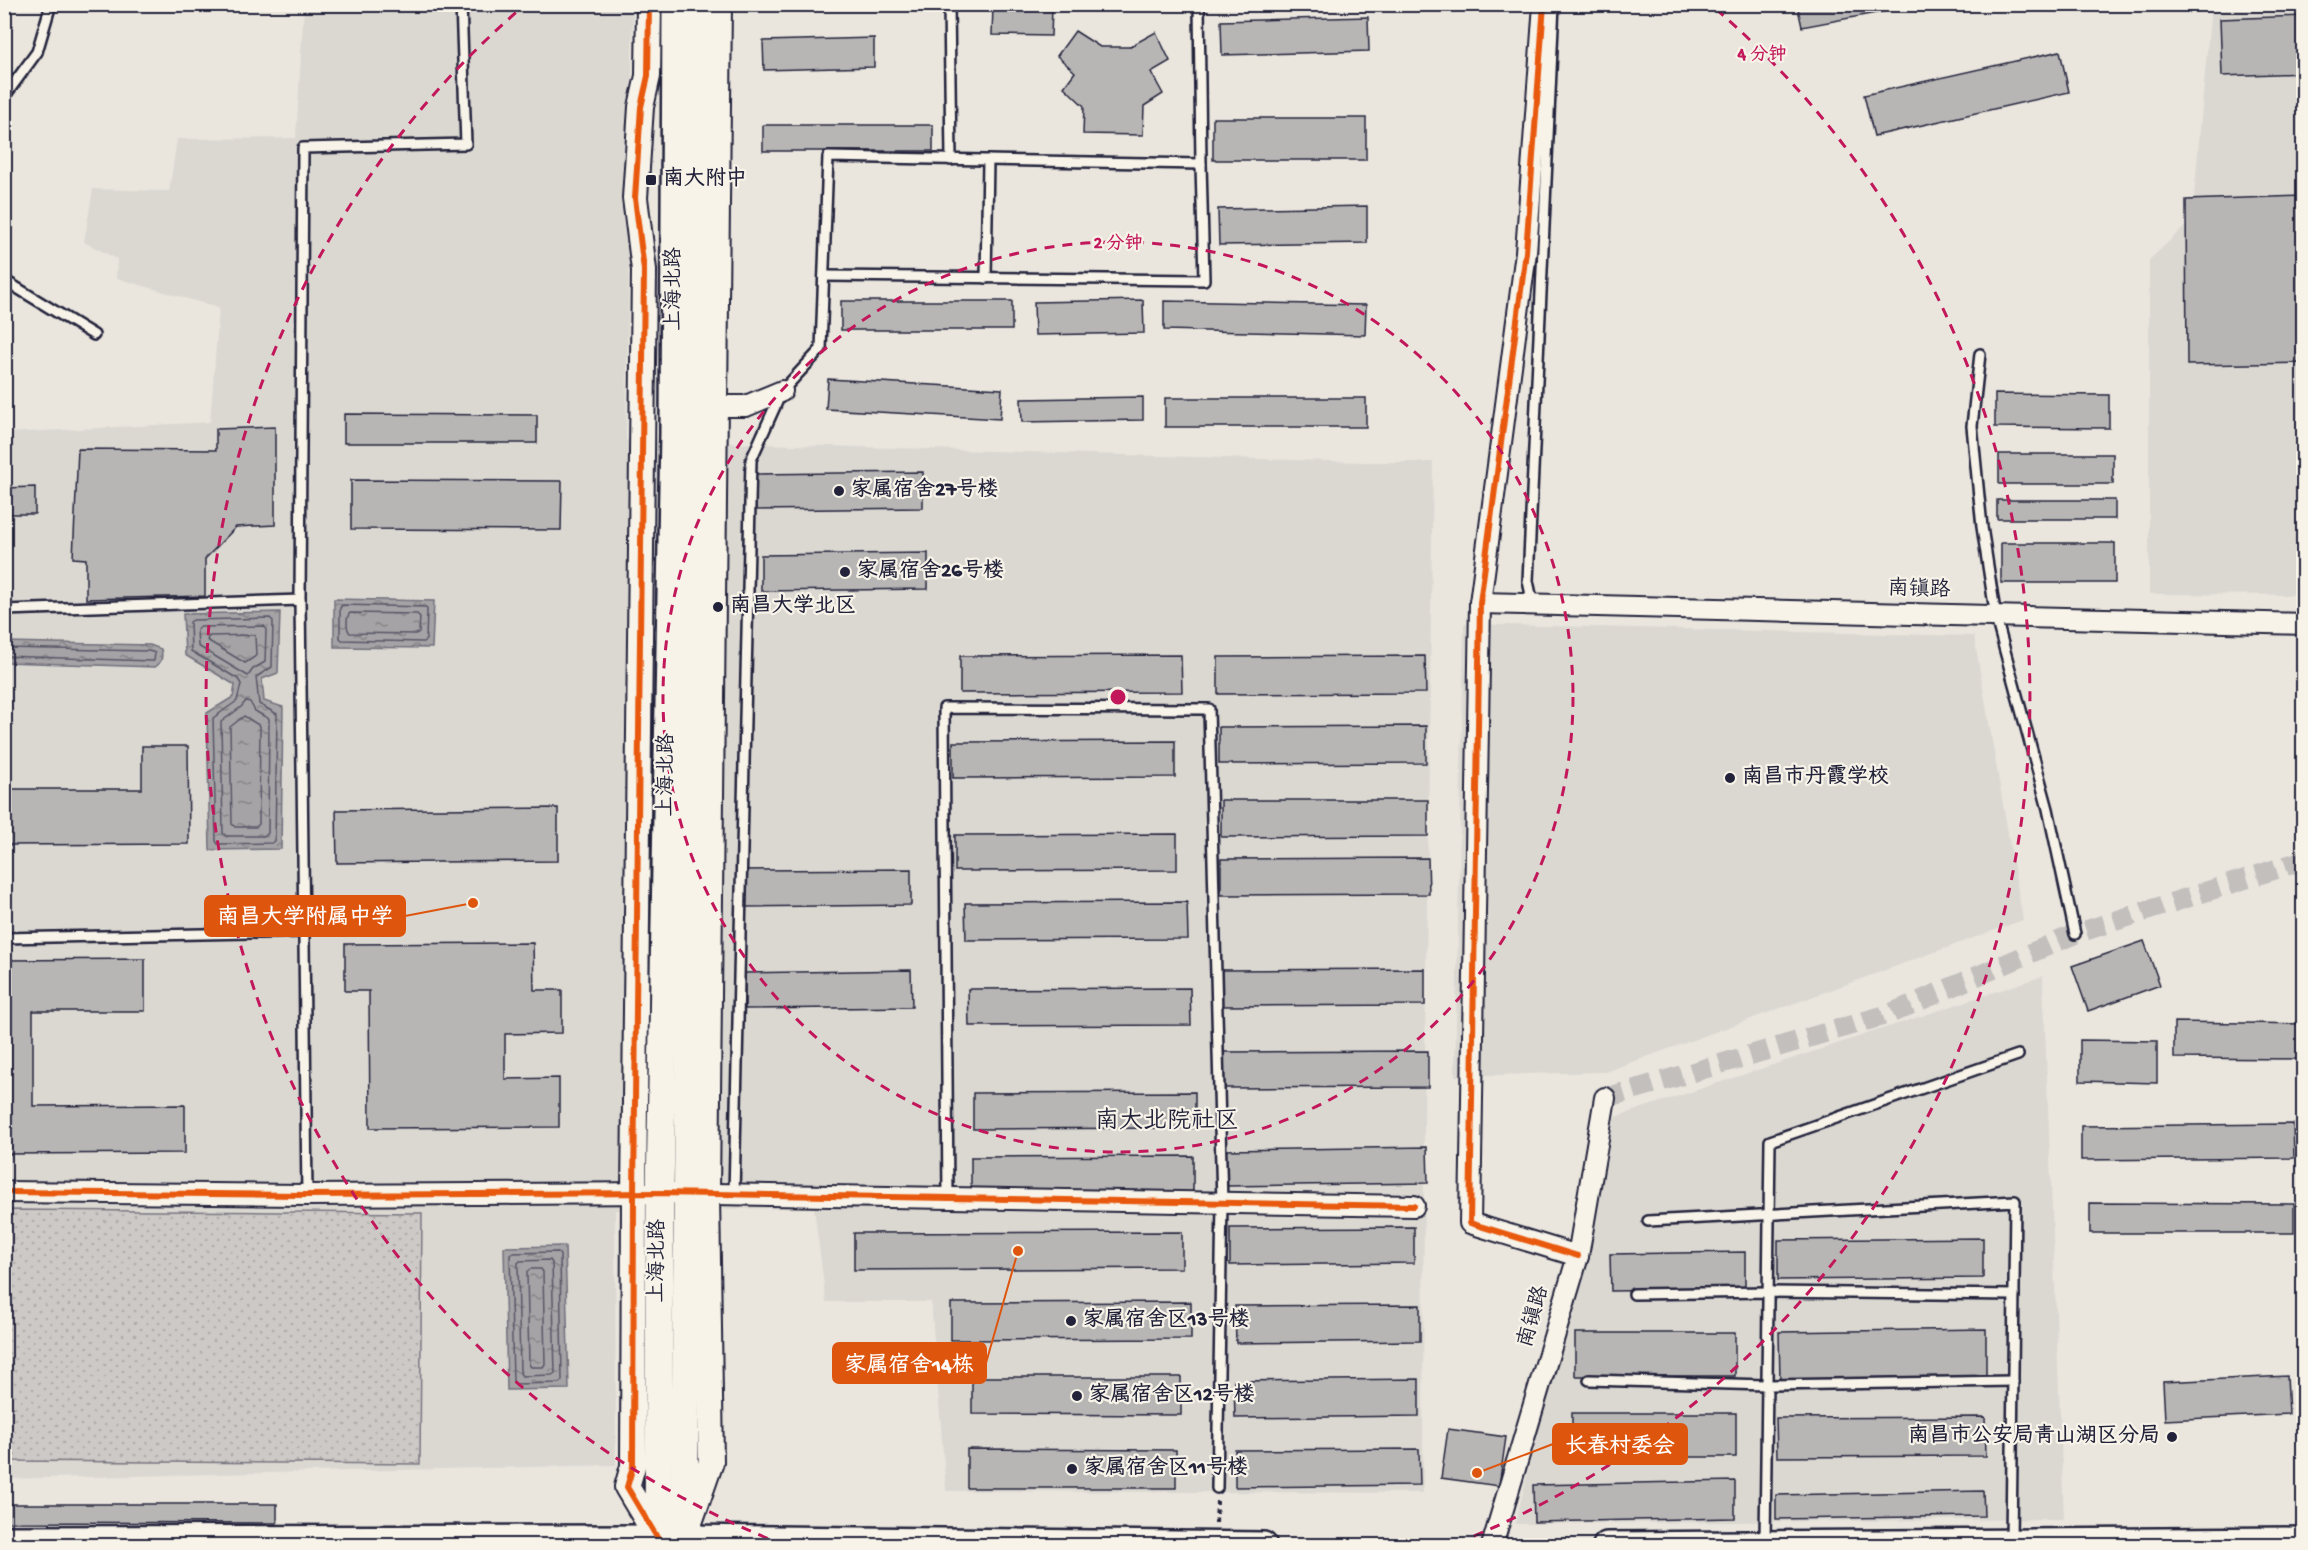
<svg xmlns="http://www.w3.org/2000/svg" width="2308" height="1550" viewBox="0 0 2308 1550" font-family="'Gochi Hand','LXGW WenKai TC',sans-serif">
<defs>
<pattern id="park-dots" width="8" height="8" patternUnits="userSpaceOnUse" patternTransform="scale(1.5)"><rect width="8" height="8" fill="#cdc9c6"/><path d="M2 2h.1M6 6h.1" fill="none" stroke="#b0acab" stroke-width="1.8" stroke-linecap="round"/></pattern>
<pattern id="water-ripples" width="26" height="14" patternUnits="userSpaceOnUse" patternTransform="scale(1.5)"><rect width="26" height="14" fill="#a6a3a6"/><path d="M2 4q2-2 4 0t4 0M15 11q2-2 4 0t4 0" fill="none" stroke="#878488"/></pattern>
</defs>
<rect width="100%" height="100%" fill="#eae6de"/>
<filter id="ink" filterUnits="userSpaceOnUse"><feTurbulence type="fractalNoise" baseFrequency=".0167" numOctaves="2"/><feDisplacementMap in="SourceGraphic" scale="12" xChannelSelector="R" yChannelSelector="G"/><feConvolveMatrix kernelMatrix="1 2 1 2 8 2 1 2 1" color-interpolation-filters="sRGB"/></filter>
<g filter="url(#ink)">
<g fill="#dbd8d2">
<path d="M304,5H633L626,440L1363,462H1433L1424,1129L1423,1493L946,1491L931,1302H826L814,1208L615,1210L616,1465L5,1479V433L210,422L219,308L116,278L117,259L84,242L93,189L169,191L177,139L296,138Z"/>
<path d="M2211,5H2303V595L2149,594V260L2192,220Z"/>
<path d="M1464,624L1974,636L2023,920L1605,1072L1455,1076Z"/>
<path d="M2043,976L2064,1519L1515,1524L1615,1117Z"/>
</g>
<path fill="url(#park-dots)" stroke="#787680" stroke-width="1.5" d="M5,1210L422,1213L420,1464L5,1461Z"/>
<g fill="url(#water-ripples)" stroke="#716f7b" stroke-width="1.5">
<path d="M334,599L434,601L432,648L334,647Z"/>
<path d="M280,612L278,673L262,679L264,701L283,707L281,849L210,850L207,713L233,697L235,685L185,655L183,614Z"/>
<path d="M5,642L150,645L161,649C163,657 162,663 155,667L5,662Z"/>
<path d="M565,1246L569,1389L507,1390L504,1247Z"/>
</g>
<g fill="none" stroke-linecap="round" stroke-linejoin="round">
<g stroke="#575666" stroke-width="1.5">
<path d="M342,605L426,607L427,610L426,640L423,642L342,640L340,638V608Z"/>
<path d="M350,613L417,614L420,617L419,632L416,634L350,633C346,629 346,617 350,613Z"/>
<path d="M270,618L273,621L272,667L256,677L259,704L277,714L275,841L272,843L218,844L216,841L213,718L237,701L241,684L238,679L191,651L190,622L193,620Z"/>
<path d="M264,626L266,629L265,662L253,669L248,676L198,646L197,630L200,627Z"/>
<path d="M255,635L256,656L245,663L207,640L209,636Z"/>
<path d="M4,648L149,651L155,653L154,661H151L4,656"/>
<path d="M246,701L250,702L255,711L269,719L268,833L265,836H226L223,833L221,722L241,707Z"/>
<path d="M244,716L260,726L259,824L256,827H235L232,824L230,727Z"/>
<path d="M557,1252L560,1255L562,1381L559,1383L515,1384L513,1381L510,1255L513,1253Z"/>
<path d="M550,1260L552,1263L555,1373L552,1375L522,1376L520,1373L518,1263L520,1261Z"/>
<path d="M530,1269H541L543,1272L545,1364L543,1367H531L529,1364L527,1272Z"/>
</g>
</g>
<g fill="#b8b6b5" stroke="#22223b" stroke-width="1.5">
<path d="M990,4H1057L1052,7L1051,36L992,35L993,7Z"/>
<path d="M1797,4H1924L1802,27Z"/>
<path d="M2304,16V73L2222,76L2220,19Z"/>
<path d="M1368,17L1369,51L1222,55L1221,21Z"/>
<path d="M1075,31L1100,47H1129L1156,32L1170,61L1151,72L1163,94L1144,106L1143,135L1083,134L1084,106L1064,87L1075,72L1057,56Z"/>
<path d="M874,38V67L764,70L763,41Z"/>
<path d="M2060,51L2069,92L1874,136L1864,95Z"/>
<rect x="1213" y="118" width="153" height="42"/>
<rect x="763" y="125" width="170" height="26"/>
<path d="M2304,196V363L2187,365L2186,200Z"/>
<path d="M1367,206V243L1219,245L1218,209Z"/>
<path d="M1143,300L1144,333L1035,335L1034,302Z"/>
<rect x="841" y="301" width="171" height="29"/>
<path d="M1164,301L1366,305L1365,335L1164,330Z"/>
<path d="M828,379L1002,389L1000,419L826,409Z"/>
<path d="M1995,394L2109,395V428L1995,427Z"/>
<path d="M1143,397V420L1022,422L1021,399Z"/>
<rect x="1165" y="398" width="201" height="29"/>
<path d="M344,414L537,415V443H344Z"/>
<path d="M275,427V525L236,527L205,559V596L86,599V559L73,558L78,449L216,450V429Z"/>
<rect x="1999" y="454" width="114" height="30"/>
<path d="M923,472V508L756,510V474Z"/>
<path d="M351,480L562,481L561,530L351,529Z"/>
<path d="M35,487V514H4V488Z"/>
<rect x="1997" y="500" width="118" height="19"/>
<rect x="2001" y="543" width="114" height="40"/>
<path d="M928,553V589L761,591V555Z"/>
<path d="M1181,655L1182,692L960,693V656Z"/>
<path d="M1425,656L1426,693L1218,694V657Z"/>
<path d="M1426,726V763L1219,764V727Z"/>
<path d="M1175,741V777L953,778V742Z"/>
<path d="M142,746H188L189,844L4,845V789H142Z"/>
<path d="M1221,800H1428V836L1221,837Z"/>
<path d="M558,808V861L337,863L336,810Z"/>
<path d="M1177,834V870L955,871V835Z"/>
<path d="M1428,858L1429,894L1221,895V859Z"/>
<path d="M911,869V905L744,907V870Z"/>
<path d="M1187,902L1188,939L966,940L965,903Z"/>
<path d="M2144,941L2160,985L2088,1011L2072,966Z"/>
<path d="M533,943L534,990H562V1033L505,1034V1079L559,1078V1127L370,1128L369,991H345V944Z"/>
<path d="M145,959V1011H33V1106L185,1105V1153L4,1154V960Z"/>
<path d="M1425,969V1005L1218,1006V970Z"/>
<path d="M911,970L912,1007L745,1009V973Z"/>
<path d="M1190,988L1191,1025L969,1026L968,989Z"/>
<path d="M2174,1022L2304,1024V1059L2174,1058Z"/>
<path d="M2080,1040L2157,1041V1083L2080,1081Z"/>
<path d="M1428,1051V1087L1221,1088V1052Z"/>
<path d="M1195,1092V1128L973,1129V1093Z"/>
<path d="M2293,1124L2294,1158L2081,1160V1126Z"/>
<path d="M1427,1147L1428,1183L1227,1186L1226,1150Z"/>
<path d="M1193,1156V1192L971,1193V1157Z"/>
<path d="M2090,1203L2294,1204V1233H2090Z"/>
<path d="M1414,1227V1263L1230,1265V1228Z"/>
<path d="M1182,1232V1268L854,1270V1233Z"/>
<path d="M1983,1238V1278L1778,1280V1240Z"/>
<path d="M1745,1252V1289L1611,1291L1610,1254Z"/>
<path d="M1191,1302V1339L951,1340V1303Z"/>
<path d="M1420,1305V1341L1236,1343L1235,1306Z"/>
<path d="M1986,1329V1377L1780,1380L1779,1332Z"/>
<rect x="1575" y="1333" width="160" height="43"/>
<path d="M2287,1376L2289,1414L2165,1420L2163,1382Z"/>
<path d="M972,1377H1181V1415L972,1414Z"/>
<path d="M1419,1379V1416L1235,1418L1234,1381Z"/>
<rect x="1572" y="1413" width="164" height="44"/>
<path d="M1985,1417L1986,1456L1777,1457L1776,1418Z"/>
<path d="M1448,1429L1506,1437L1499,1486L1441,1478Z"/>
<path d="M967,1449L1176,1450V1488H967Z"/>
<path d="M1419,1449L1420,1485L1235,1487V1450Z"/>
<path d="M1735,1481V1518L1534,1522L1533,1485Z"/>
<path d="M1983,1491L1984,1516L1776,1519V1495Z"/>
<path d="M4,1504H277V1523L4,1522Z"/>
</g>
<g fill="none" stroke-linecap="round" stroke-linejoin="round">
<path stroke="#c2bfbd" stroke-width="20" stroke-dasharray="20 10" stroke-linecap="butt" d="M1605,1098L1889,1014L2075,934L2304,860"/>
<g stroke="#22223b" stroke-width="14">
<g id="service">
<path d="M949,4L951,160"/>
<path d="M4,97L37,52L51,4"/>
<path d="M824,276L1204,280L1201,164"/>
<path d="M986,278L988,160"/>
<path d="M4,280L94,335"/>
<path d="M1980,354L1972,426L1982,527L1996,618L2048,809L2075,934"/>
<path d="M300,600L303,148L466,144L461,4"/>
<path d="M1533,604L1528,581L1554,4"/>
<path d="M4,610L300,600L307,1195"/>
<path d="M4,938L304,932"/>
<path d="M734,1194L751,460L782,391L821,349L828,157L1201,164L1199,4"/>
<path d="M948,1197L944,708L1209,709L1222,1203L1217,1488"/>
<path d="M1648,1221L2015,1201L2011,1542"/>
<path d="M1634,1294L1768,1292L2014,1295"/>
<path d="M1589,1380L1766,1385L2013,1381"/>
<path d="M1765,1542L1770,1141L2018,1055"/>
</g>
</g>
<g stroke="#22223b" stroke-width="24">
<g id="minor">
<path d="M1544,4L1526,252L1480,603L1470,1223L1578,1256"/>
<path d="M701,406H746L782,391"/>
<path d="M1480,603L2304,624"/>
<path d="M4,1192L307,1195L660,1193L1414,1206"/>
<path d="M1492,1546L1578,1256L1605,1098"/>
</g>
</g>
<g stroke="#22223b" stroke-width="28">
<g id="tertiary">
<path d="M649,4L648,76L641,107L635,198L644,270L634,1194L633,1466L627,1487L658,1539"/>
<path d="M687,1531L711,1462L707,1194L719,4"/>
</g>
</g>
<g stroke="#22223b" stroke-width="32">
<g id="secondary">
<path d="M4,1540L684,1539L1263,1546"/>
<path d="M658,1546L660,1193L674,433L676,4"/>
<path d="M684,1546L699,4"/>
<path d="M1607,1546L2304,1541"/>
</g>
</g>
<path stroke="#22223b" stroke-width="4" stroke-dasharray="4.5 4.5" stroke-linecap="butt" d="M1216,1523L1217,1501"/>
<use href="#service" stroke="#f7f3e8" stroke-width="9"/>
<use href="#minor" stroke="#f7f3e8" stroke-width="20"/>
<use href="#tertiary" stroke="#f7f3e8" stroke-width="24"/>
<use href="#secondary" stroke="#f7f3e8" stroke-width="27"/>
<g stroke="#f7f3e8" stroke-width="10">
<g id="cycleway">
<path d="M649,4L648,76L641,107L635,198L644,270L634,1194L633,1466L627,1487L658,1539"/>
<path d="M1544,4L1526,252L1480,603L1470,1223L1578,1256"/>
<path d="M4,1192L307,1195L660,1193L1414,1206"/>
</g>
</g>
<use href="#cycleway" stroke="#e8590c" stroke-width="6"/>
</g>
</g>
<g fill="none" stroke="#c2185b" stroke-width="3" stroke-dasharray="10 8">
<circle cx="1118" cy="697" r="455"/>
<path d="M784 1545A911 911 0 0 1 520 9M1716 9A911 911 0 0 1 1452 1545"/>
</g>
<g fill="#22223b" stroke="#f7f3e8" stroke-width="2">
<rect x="645" y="174" width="12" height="12" rx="3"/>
<circle cx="839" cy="491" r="6"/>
<circle cx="845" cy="572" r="6"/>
<circle cx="718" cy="607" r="6"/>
<circle cx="1730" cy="778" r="6"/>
<circle cx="1071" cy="1321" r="6"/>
<circle cx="1077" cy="1396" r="6"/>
<circle cx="2172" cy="1437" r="6"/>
<circle cx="1072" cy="1469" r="6"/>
</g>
<g text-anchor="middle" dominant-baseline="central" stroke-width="4.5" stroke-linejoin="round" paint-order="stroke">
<g font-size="21" font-weight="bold" fill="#22223b" stroke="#f7f3e8" text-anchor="start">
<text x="663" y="180">南大附中</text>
<text x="851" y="491">家属宿舍27号楼</text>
<text x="857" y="572">家属宿舍26号楼</text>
<text x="730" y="607">南昌大学北区</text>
<text x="1742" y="778">南昌市丹霞学校</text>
<text x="1083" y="1321">家属宿舍区13号楼</text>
<text x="1089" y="1396">家属宿舍区12号楼</text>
<text x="2160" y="1437" text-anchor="end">南昌市公安局青山湖区分局</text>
<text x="1084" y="1469">家属宿舍区11号楼</text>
</g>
<g font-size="21" fill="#22223b" stroke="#f7f3e8">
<text transform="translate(675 289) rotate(-90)">上海北路</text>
<text transform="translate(1919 591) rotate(2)">南镇路</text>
<text transform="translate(668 775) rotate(-89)">上海北路</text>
<text transform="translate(659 1261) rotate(-89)">上海北路</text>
<text transform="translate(1535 1317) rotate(-74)">南镇路</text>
</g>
<g font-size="24" fill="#22223b" stroke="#f7f3e8">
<text x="1167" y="1122">南大北院社区</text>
</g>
</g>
<circle cx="1118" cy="697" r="9" fill="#c2185b" stroke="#f7f3e8" stroke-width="3"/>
<g font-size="18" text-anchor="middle" font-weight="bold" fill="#c2185b" stroke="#f7f3e8" stroke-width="4.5" stroke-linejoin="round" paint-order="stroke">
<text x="1762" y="59">4 分钟</text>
<text x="1118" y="248">2 分钟</text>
</g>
<path fill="none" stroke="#de560e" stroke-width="2" d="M473 903L405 916M1018 1251L986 1363M1477 1473L1553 1444"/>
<g fill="#de560e" stroke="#f7f3e8" stroke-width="2">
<circle cx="473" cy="903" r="6"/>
<circle cx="1018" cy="1251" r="6"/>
<circle cx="1477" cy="1473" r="6"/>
</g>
<g fill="#de560e" stroke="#de560e" stroke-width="2">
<rect x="205" y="896" width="200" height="40" rx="6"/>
<rect x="833" y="1343" width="153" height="40" rx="6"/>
<rect x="1553" y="1424" width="134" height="40" rx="6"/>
</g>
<g font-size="22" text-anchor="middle" font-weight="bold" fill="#fff">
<text x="305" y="923">南昌大学附属中学</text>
<text x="909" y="1371">家属宿舍14栋</text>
<text x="1620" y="1452">长春村委会</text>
</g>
<rect width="2308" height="1550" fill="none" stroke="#f7f3e8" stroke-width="24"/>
<rect x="12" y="12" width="2284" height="1526" fill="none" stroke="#22223b" stroke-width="2" filter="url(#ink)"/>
</svg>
